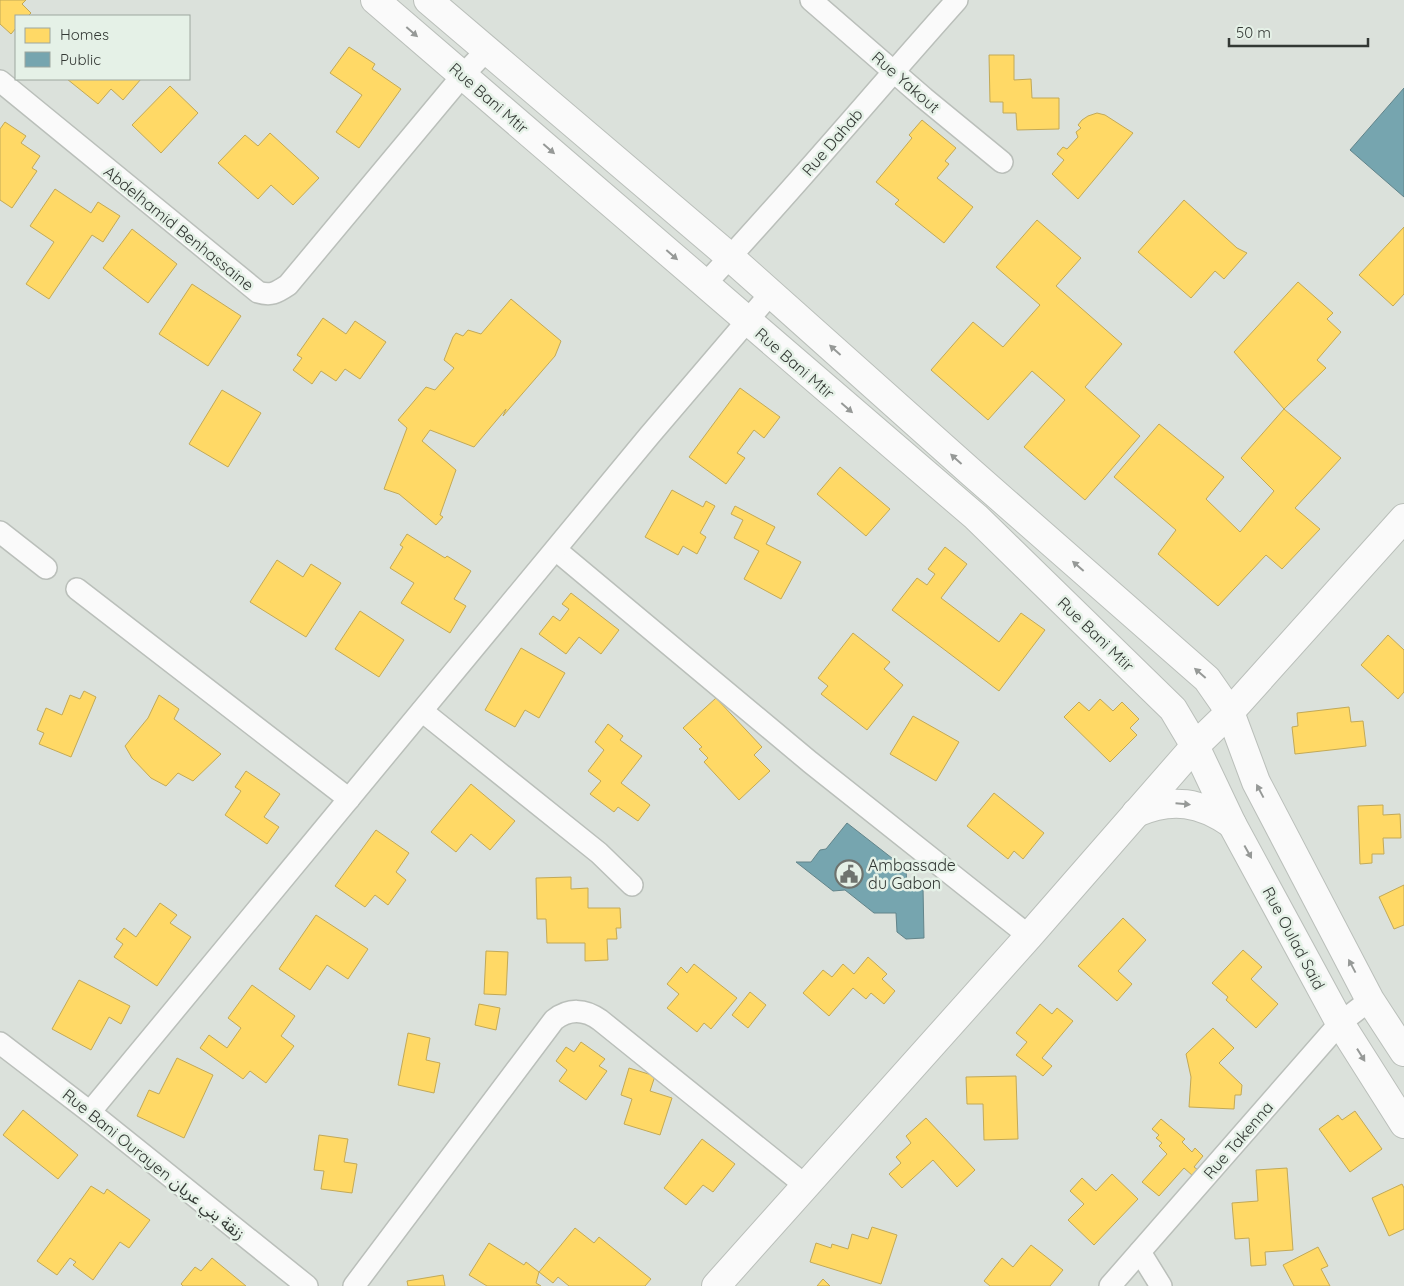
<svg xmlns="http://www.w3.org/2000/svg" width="1404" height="1286" viewBox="0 0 1404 1286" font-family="Quicksand,'Noto Sans Arabic',sans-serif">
<rect width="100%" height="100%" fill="#dbe1db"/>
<g fill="#ffd966" stroke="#c2a957">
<path d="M0,0H26L22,4L31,13L28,16H16V28L11,34L0,24Z"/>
<path d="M349,47L375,64L372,69L401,89L359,148L336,132L362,95L330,73Z"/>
<path d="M989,55H1014V80L1031,79L1032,98H1059V129L1017,130L1016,113H1003V102H990Z"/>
<path d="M67,79H141L123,100L111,89L98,104Z"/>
<path d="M170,86L198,113L161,153L132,125Z"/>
<path d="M1097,113L1105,115L1133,133L1078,199L1052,174L1064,160L1057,154L1063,147L1067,149L1078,137L1076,132L1081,128L1078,125L1082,120L1088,116Z"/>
<path d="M922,120L956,148L945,161L949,164L937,178L973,207L944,243L895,204L899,200L876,182L912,138L909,135Z"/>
<path d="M5,122L26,136L21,143L40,156L32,168L37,171L12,208L0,200V129Z"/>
<path d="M270,133L319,178L293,205L271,185L258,199L218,163L245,135L258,146Z"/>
<path d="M55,189L91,213L98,202L120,216L103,242L92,235L49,299L26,284L54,242L30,226Z"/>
<path d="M1184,200L1237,248L1247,253L1224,279L1215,271L1191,298L1138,252Z"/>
<path d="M1037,220L1081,258L1056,286L1122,344L1085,387L1140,436L1085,500L1024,447L1065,400L1032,371L988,420L931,370L973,322L1003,347L1040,305L996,267Z"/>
<path d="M1404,227V294L1393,306L1359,275Z"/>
<path d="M132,229L177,264L148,303L103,268Z"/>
<path d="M1298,282L1333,313L1327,319L1341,332L1317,360L1326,368L1284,409L1234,352Z"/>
<path d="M192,284L241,316L208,366L159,334Z"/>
<path d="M511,299L561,341L555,356L503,416L506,409L474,447L430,430L422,441L456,470L440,515L443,517L436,525L399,494L384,489L407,428L398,420L426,387L435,390L454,368L444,360L453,337L456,333L463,336L468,330L481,334Z"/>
<path d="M323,318L346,334L355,321L386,342L360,379L345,369L336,381L321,371L312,384L293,370L302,358L297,355Z"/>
<path d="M740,388L780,417L764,438L754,430L737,453L745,458L726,484L689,457Z"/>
<path d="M222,390L261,413L228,467L189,444Z"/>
<path d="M1284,409L1341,458L1295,508L1320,529L1282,569L1266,555L1218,606L1158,554L1176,530L1114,477L1159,424L1224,477L1206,499L1240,532L1274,491L1241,458Z"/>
<path d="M840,467L890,509L866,536L817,494Z"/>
<path d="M672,490L703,507L706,501L715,506L700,533L706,537L697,554L683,546L678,555L645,537Z"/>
<path d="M735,506L775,527L766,544L801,562L781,599L744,579L759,551L734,538L743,520L731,514Z"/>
<path d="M407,534L445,558L447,556L471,571L454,599L466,606L450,633L401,603L414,583L390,568L403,547L400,545Z"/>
<path d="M945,547L967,564L941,598L999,642L1021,613L1045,630L999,691L892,610L917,578L927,585L935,574L928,569Z"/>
<path d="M277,560L303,577L311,564L341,583L306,637L250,602Z"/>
<path d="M571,593L619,630L601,654L579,637L566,654L539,634L553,616L560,621L569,609L562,604Z"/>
<path d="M360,611L404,640L379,677L335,649Z"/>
<path d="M853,633L890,662L884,669L903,685L867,730L821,694L828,686L818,678Z"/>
<path d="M1388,635L1404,650V692L1398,699L1361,665Z"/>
<path d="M521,648L565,673L539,718L525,710L515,727L485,710Z"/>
<path d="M84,691L96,697L71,757L39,744L44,733L37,730L46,708L62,715L70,695L80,699Z"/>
<path d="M159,695L179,709L174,719L221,754L193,781L178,773L166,786L151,778L132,758L125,746L148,718Z"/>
<path d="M716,698L762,747L754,755L770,771L739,800L704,762L708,758L699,749L702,747L683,728Z"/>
<path d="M1100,699L1113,711L1122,702L1139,719L1130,728L1137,735L1110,762L1064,717L1079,702L1089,711Z"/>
<path d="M1349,707L1351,722L1363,721L1366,746L1295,754L1292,727L1298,726L1297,713Z"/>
<path d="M913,716L959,742L936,781L890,754Z"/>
<path d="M608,724L623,736L620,740L642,756L621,783L650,805L638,821L618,807L614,812L590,794L601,781L588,771L604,750L595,742Z"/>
<path d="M246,771L280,794L264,817L279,827L267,844L225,815L241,791L235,787Z"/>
<path d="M471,784L515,821L490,850L471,834L456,852L431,832Z"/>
<path d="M994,793L1044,833L1023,859L1014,851L1008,859L967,826Z"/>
<path d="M1383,805V815L1400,814L1401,838H1383L1384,854H1372V863L1360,864L1358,806Z"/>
<path d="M376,830L409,853L396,872L406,880L388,905L375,895L365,907L335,886Z"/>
<path d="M571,877V889L588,888V908H620L621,928H616L617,939H607L608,960L585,961V943H547L546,919H537L536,878Z"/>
<path d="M1404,885V925L1394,929L1379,897Z"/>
<path d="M160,903L177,915L170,923L191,937L157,986L114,957L123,944L116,939L124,928L136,937Z"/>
<path d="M316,915L368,949L348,979L327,965L310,990L279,969Z"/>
<path d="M1123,918L1146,940L1118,971L1132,984L1117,1001L1078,966Z"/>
<path d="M1243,950L1262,967L1251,979L1278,1004L1256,1028L1226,1000L1228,997L1212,983Z"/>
<path d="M486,951L508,952L506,995L484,994Z"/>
<path d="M868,957L887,974L882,979L895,991L884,1004L871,993L866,999L853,988L829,1016L803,993L823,970L832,977L843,964L854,974Z"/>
<path d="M694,964L737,998L711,1029L704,1023L697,1032L667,1008L679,994L667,984L681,967L687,973Z"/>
<path d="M79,980L130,1006L121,1024L109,1017L91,1050L52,1029Z"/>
<path d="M252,985L295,1016L281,1036L294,1046L266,1083L250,1071L243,1079L200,1048L209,1035L227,1048L241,1028L228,1018Z"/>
<path d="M750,992L766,1005L748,1028L732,1015Z"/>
<path d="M479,1004L500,1008L496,1030L475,1025Z"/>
<path d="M1040,1004L1052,1014L1057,1008L1073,1021L1042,1058L1052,1066L1043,1076L1016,1055L1027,1042L1016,1033Z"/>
<path d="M1213,1028L1234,1048L1219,1063L1242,1085L1241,1095H1235L1234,1109L1189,1107L1191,1077L1186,1054Z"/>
<path d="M408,1033L430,1038L426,1060L440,1063L434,1093L398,1085Z"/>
<path d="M581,1042L605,1059L599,1066L607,1071L586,1100L559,1081L567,1070L556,1061L566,1047L574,1052Z"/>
<path d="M177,1058L213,1075L184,1138L137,1116L149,1090L159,1094Z"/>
<path d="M629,1068L655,1076L650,1091L672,1098L660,1135L624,1124L632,1099L621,1095Z"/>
<path d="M1016,1076L1018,1139L984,1140L983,1104H967L966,1077Z"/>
<path d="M23,1110L78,1155L58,1179L3,1135Z"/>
<path d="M1355,1111L1382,1149L1350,1172L1319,1129L1338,1115L1342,1120Z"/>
<path d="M926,1118L975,1170L957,1187L933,1160L902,1188L889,1174L901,1163L896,1157L911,1143L906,1136Z"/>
<path d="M1161,1119L1185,1139L1182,1142L1192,1152L1195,1148L1203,1156L1194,1167L1198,1170L1193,1176L1184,1168L1159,1196L1142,1182L1167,1154L1159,1146L1162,1143L1156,1138L1159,1135L1152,1129Z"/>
<path d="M319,1135L348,1139L344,1162L357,1164L352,1193L321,1189L324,1171L314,1170Z"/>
<path d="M702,1139L735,1164L713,1192L703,1185L686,1205L664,1188Z"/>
<path d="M1287,1168L1293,1250L1265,1252L1266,1265L1251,1266L1249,1238L1235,1239L1232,1203L1258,1201L1256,1170Z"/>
<path d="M1112,1174L1138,1199L1094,1245L1068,1220L1084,1204L1070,1191L1082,1178L1096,1191Z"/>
<path d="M1402,1184L1404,1188V1229L1389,1236L1372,1198Z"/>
<path d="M91,1186L104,1194L107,1189L150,1220L129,1248L120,1242L93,1280L73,1265L76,1262L70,1258L57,1275L37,1261Z"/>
<path d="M872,1227L897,1235L881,1284L810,1262L816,1243L831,1248L832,1244L848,1249L852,1234L868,1239Z"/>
<path d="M575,1228L594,1243L599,1237L651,1279L645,1286H569L558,1277L553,1283L539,1272Z"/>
<path d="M489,1243L524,1265L526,1262L539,1272L536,1283L541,1286H487L469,1275Z"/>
<path d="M1031,1245L1063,1270L1050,1286H990L984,1281L1002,1258L1013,1267Z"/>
<path d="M1318,1247L1328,1266L1321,1269L1330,1286H1294L1283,1265Z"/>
<path d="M212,1258L246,1286H183L181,1284L195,1267L201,1271Z"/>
<path d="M443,1275L445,1286H408L407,1281Z"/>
<path d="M823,1279L830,1286H817Z"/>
</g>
<g fill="#76a5af" stroke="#62848a">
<path d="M1404,88V197L1350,150Z"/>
<path d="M847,823L906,869L907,888L923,887L924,938L906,939L897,932L896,913H874L845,890L833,891L796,862H811L820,850L826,849Z"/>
</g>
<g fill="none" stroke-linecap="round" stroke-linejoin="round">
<g stroke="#babfba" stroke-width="24">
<g id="street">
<path d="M811,0L924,98L1002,162"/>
<path d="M0,81L258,292C271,296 276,293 288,285L463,75L486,51"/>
<path d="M706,283C792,191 873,94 957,0"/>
<path d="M0,532L46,568"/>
<path d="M556,550L810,762L1029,936"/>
<path d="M77,589L349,799"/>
<path d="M422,711L599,853L632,885"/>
<path d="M0,1043L90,1112L307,1286"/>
<path d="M90,1112L649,436L771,293"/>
<path d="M1140,1252L1161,1286"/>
<path d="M354,1286L554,1020C569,1008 585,1009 600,1020L806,1186"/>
<path d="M1110,1286L1340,1023L1370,1000"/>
</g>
</g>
<g stroke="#babfba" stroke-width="30">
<g id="secondary">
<path d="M375,0L976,517L1173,709L1195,746L1232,824L1340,1023L1404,1124"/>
<path d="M428,0L730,257L972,473L1207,679L1230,712L1256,782L1370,1000L1404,1052"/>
<path d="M1136,813C1172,797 1201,802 1232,824"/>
<path d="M716,1286L1029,936L1195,746L1230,712L1404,518"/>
</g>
</g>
<use href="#street" stroke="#fafafa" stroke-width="21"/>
<use href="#secondary" stroke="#fafafa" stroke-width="28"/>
</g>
<defs><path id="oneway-solid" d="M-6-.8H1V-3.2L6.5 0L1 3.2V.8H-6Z" transform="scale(1.25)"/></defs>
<g fill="#969997">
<use href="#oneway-solid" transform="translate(412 32) rotate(41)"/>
<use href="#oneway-solid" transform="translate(549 149) rotate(41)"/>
<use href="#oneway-solid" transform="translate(672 255) rotate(41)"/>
<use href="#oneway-solid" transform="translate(835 350) rotate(-138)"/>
<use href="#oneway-solid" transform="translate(847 408) rotate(41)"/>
<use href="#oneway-solid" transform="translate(956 459) rotate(-138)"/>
<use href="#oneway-solid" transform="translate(1078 566) rotate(-139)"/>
<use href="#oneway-solid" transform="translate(1200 673) rotate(-139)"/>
<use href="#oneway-solid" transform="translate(1260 791) rotate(-118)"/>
<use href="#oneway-solid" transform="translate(1183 804) rotate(5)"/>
<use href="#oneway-solid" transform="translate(1248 852) rotate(61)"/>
<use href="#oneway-solid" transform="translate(1352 966) rotate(-118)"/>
<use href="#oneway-solid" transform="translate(1361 1055) rotate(58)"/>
</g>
<defs>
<g id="civic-ring" transform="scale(1.4375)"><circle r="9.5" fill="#e5f1e7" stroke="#6e736e" stroke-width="1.5"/><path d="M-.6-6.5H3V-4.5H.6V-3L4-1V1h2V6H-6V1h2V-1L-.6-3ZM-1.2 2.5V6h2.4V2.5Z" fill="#6e736e"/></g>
</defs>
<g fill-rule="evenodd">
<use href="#civic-ring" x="849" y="874"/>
</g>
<g text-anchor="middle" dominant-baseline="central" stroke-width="5" stroke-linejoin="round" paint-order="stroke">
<g font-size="16" fill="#333834" stroke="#e5f1e7">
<text transform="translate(906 82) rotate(41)">Rue Yakout</text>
<text transform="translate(489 98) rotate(41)">Rue Bani Mtir</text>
<text transform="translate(832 142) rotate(-49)">Rue Dahab</text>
<text transform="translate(179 228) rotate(39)">Abdelhamid Benhassaine</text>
<text transform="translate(795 363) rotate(41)">Rue Bani Mtir</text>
<text transform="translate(1096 634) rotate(44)">Rue Bani Mtir</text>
<text transform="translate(1294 938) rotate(62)">Rue Oulad Said</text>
<text transform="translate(1238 1140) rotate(-49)">Rue Takenna</text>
<text transform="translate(154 1164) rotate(39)">Rue Bani Ourayen زنقة بني عريان</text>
</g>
<g font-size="16" fill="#333834" stroke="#e5f1e7" text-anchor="start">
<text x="868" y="865">Ambassade<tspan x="868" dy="18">du Gabon</tspan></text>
</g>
</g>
<rect x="15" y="15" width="175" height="65" fill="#e5f1e7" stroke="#9ea79f"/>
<rect x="25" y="28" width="25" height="15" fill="#ffd966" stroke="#9ea79f"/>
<text x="60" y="40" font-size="15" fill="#333834">Homes</text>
<rect x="25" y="52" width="25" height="15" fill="#76a5af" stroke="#9ea79f"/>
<text x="60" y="65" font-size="15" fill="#333834">Public</text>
<path d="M1229 38v8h139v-8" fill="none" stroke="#333834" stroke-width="2.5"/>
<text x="1236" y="38" font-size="15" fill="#333834" stroke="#e5f1e7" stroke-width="4" paint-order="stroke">50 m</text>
</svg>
